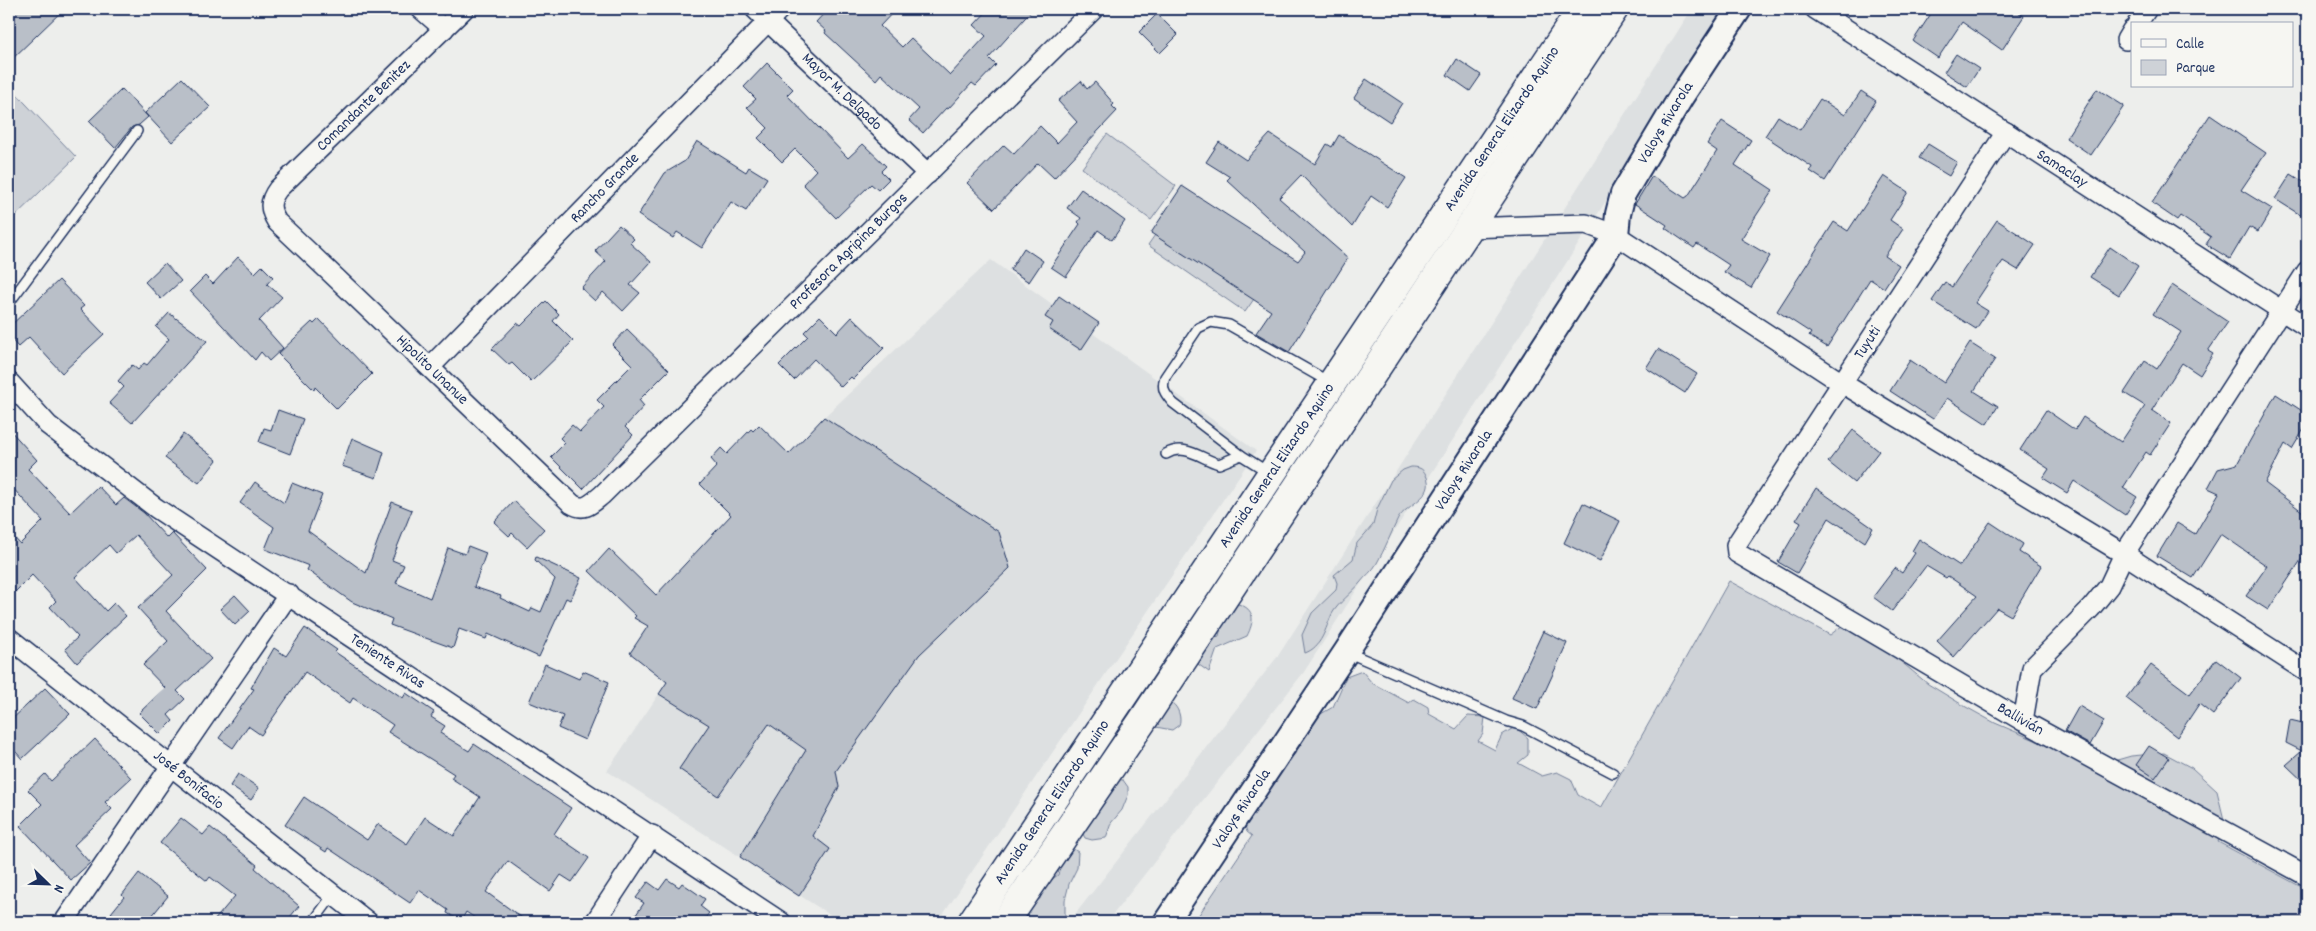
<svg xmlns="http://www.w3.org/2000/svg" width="2316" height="931" viewBox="0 0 2316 931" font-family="Dekko,sans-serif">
<rect width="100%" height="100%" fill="#edeeec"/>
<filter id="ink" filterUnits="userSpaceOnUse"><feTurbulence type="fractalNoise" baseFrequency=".02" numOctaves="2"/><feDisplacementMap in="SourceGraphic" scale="10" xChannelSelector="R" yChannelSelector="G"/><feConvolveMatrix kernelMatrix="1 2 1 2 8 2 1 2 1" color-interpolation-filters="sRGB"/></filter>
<g filter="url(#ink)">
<g fill="#dde0e1">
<path d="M1692,9H1729L1304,672L1107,922H1069L1278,656Z"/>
<path d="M991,260L1256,451L938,922H841L607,771L667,682L630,653L648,626L634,618L824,417Z"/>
</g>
<g fill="#ced2d7" stroke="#74809a">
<path d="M9,86L76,157L9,222Z"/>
<path d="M1107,134L1176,186L1151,220L1082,168Z"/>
<path d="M1184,193L1281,260L1245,312L1148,245Z"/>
<path d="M1411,467C1418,467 1423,468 1426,475C1437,497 1406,504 1398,519C1391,533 1385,549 1377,563C1373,571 1365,576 1360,583C1352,593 1338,603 1332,614C1325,629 1322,647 1305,653L1302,635L1312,613L1336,590L1337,583L1334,575L1353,559L1357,543L1373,525L1377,509L1391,480L1403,470Z"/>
<path d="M1729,581L1830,635L1843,625L1876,641L1928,684L1966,707L1995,723L2070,755L2100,765L2131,756L2164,753L2192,768L2217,791L2225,824L2218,842L2307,890V922H1194L1252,836L1247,832L1242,816L1281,766L1294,755L1319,715L1333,707L1346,677L1362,671L1372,683L1409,703L1414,699L1428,707L1429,714L1456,729L1468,716L1485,717L1483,734L1478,741L1495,750L1502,735L1515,727L1528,738V755L1518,763L1542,776L1557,772L1571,779L1578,795L1601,808Z"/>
<path d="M1238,604C1256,609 1254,622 1247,636L1217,649L1209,672L1195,662L1211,639L1219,636C1222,622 1225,611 1238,604Z"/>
<path d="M1172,703C1178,707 1182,718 1179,725L1172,730L1156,727L1154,723Z"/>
<path d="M1115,779L1123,780L1128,787V795L1122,810L1111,823L1106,838L1092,840L1085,838L1081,830Z"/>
<path d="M1072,848L1078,852L1077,868L1069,884L1065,900V916L1060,922H1030L1023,914L1033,903L1040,899L1045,884L1058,875L1061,860Z"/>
</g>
<g fill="#b9bfc8" stroke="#1b2f5e">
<path d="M9,9H64L9,62Z"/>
<path d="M828,9H833L841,16L848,9H896L880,26L902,47L911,38L950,75L986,36L974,25L989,9H1033L989,58L996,65L976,86L972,83L948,109L946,108L923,133L909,120L919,109L881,74L876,80L825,33L826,31L816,22Z"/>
<path d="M1934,9H2013L2024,16L2002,50L1962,22L1938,58L1913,41Z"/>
<path d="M1157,14L1178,35L1160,53L1139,32Z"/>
<path d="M1956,54L1979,69L1967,87L1944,72Z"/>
<path d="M1457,59L1481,75L1470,91L1447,75Z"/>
<path d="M767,63L793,89L787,95L848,158L863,144L886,166L881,171L889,179L878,190L871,184L836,218L803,184L816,170L795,149L782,162L758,138L768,128L747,107L756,99L744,87Z"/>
<path d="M182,78L210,107L172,142L145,113Z"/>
<path d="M1366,79L1402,103L1390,122L1354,98Z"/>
<path d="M1081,81L1087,89L1095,82L1114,104L1112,106L1117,111L1054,178L1038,163L994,209L967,183L1004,145L1014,154L1040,126L1057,143L1077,122L1058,101Z"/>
<path d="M122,89L148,117L139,125L132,127L115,148L89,121Z"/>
<path d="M2097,89L2124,106L2091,155L2066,138Z"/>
<path d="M1861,91L1876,101L1825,181L1810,171L1812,167L1765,136L1778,116L1800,130L1820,99L1845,115Z"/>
<path d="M2210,115L2266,153L2241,190L2272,209L2258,232L2249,227L2230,259L2206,244L2211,237L2180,216L2177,220L2152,203Z"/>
<path d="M1722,121L1751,140L1735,165L1773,190L1741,239L1770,256L1751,288L1724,272L1729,265L1697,244L1694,248L1665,228L1667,225L1635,204L1652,176L1685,198L1688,196L1717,151L1707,144Z"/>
<path d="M1270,134L1315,164L1327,144L1332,147L1339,135L1406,178L1387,207L1371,196L1352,227L1301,175L1279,198L1348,258L1289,352L1256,333L1271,311L1151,233L1182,186L1298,261L1305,252L1227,180L1230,177L1206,162L1219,142L1246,160Z"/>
<path d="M697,141L746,172L749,167L767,178L746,211L731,202L702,248L677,232L673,238L638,215L665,173L685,161Z"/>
<path d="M1928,144L1957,162L1949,176L1919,158Z"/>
<path d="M2291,174L2307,184V207L2302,216L2275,199Z"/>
<path d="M1884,176L1908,192L1890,220L1903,229L1885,256L1899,265L1884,288L1870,279L1827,347L1809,336L1811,333L1777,311L1834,222L1848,231Z"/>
<path d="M1081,189L1125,221L1112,240L1098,230L1066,277L1051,267L1080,224L1078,222L1081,218L1067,208Z"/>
<path d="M1997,220L2035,245L2018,270L2003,261L1975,303L1988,311L1976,329L1932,301L1945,282L1952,287Z"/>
<path d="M619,225L634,239L630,243L651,262L630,285L640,293L623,311L603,292L595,301L581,288L606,261L595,251Z"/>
<path d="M2110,247L2138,266L2119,295L2090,277Z"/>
<path d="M1024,248L1043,261L1029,282L1010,270Z"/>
<path d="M238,257L255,273L262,266L273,277L267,284L282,297L259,321L283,348L269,361L261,352L255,360L190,291L205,276L213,284Z"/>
<path d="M165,263L181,281L161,299L145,282Z"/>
<path d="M59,280L84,306L80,309L104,334L62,373L29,337L18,347L9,337V327Z"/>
<path d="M2172,285L2228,322L2208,351L2213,354L2200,375L2182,363L2152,410L2171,423L2150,455L2146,452L2123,488L2137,497L2125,515L2074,481L2067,493L2043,478L2049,469L2020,450L2046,410L2075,430L2083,417L2121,442L2145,406L2124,393L2145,361L2157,369L2181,332L2153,314Z"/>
<path d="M1059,296L1099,323L1081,350L1049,329L1053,322L1045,317Z"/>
<path d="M546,301L559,314L553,321L573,341L531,382L512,363L509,365L492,349L517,323L521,326Z"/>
<path d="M169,313L207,341L132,423L109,403L124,387L118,381L132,365L138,370L144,363L147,365L169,339L156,327Z"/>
<path d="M820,316L837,333L852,317L884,348L853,379L851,377L841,387L814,359L794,380L779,365L808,336L804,332Z"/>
<path d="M319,319L372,374L337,409L315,387L314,390L278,354L312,322L314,324Z"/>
<path d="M627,329L669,370L639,400L644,406L625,427L633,435L583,489L551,457L565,443L560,438L572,425L580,432L604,407L597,400L632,365L612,345Z"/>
<path d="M1970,343L1995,359L1974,391L1998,406L1987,424L1947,398L1933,419L1890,391L1910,360L1944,383Z"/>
<path d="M1658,349L1697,374L1685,393L1646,368Z"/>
<path d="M2276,394L2307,414V424L2292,449L2285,444L2265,483L2307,515V551L2268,610L2246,596L2267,566L2221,534L2193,578L2157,556L2177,523L2195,534L2219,493L2208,488L2218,469L2237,464Z"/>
<path d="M278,410L303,419L290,454L259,442L264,428L271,430Z"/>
<path d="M824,417L999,532L1010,568L919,655L836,771L839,787L813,836L830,849L799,896L740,857L806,750L769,724L718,796L679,769L709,725L659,694L667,682L630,653L648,626L634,618L636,616L589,571L609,549L656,595L731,515L700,484L717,466L711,459L721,448L727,454L751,429L753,431L759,425L789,454Z"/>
<path d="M9,429L37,460L28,469L70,513L98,486L116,505L124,498L144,513L167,538L172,533L207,570L166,611L211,659L177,691L185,699L168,715L173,721L160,734L139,713L165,688L143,665L168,641L138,608L173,575L136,535L116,553L109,545L75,577L106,611L114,603L126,616L77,663L65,649L78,637L50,607L56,601L32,575L9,598V532L20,544L43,521L9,484Z"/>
<path d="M1853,430L1879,451L1854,483L1828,462Z"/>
<path d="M183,434L217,460L199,483L165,458Z"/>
<path d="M352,438L384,452L376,478L342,466Z"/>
<path d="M255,482L284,503L292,483L322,495L308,531L366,573L392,502L412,510L392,560L404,565L396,583L430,598L448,548L465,554L468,546L486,553L474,587L501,596L500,598L530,612L532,608L541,612L555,579L535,560L536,557L581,578L570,600L566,598L539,657L488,634L486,639L459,629L453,648L390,625L392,619L352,602L307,570L309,566L265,549L274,527L240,503Z"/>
<path d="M1816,488L1873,528L1865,542L1829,518L1797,573L1778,562L1801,523L1796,520Z"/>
<path d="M514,501L544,529L527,547L512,533L509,536L494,522Z"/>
<path d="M1583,503L1620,521L1600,561L1564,543Z"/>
<path d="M1990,522L2023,544L2019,552L2041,566L2011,616L1997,608L1954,657L1937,641L1977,596L1948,576L1946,578L1926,566L1892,611L1873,597L1895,568L1902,573L1915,553L1912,551L1919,539L1960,566Z"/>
<path d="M235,595L250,611L235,625L220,609Z"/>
<path d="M305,628L337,650L335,652L403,698L406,693L434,712L431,717L445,726L440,733L469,751L474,744L571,808L554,834L589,858L572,882L561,875L550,891L508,861L486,892L528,922H481L466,912L461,921L447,913L448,910L419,890L410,903L328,848L326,852L285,825L304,797L367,840L378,824L407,844L425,817L454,836L480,797L451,778L454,774L388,732L393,725L353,698L350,703L305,672L261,735L248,726L233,748L219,738L254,689L251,688L274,648L286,656Z"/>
<path d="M1543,631L1567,643L1537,709L1512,698Z"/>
<path d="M2216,659L2241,678L2213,715L2199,704L2177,737L2126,698L2151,665L2190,694Z"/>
<path d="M545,664L579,679L583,671L609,682L585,740L558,728L563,716L529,702Z"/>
<path d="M45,688L70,714L22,759L9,744V722Z"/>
<path d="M2079,706L2104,721L2090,745L2065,731Z"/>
<path d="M2290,720L2307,724V785L2286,765L2302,751L2286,743Z"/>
<path d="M95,739L131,778L105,802L112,809L74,845L90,863L71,880L20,826L42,804L28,790L45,774L51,781Z"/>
<path d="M2149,746L2169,758L2155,778L2136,765Z"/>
<path d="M238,774L259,788L251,800L230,786Z"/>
<path d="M181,818L203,835L210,827L257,865L255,868L299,906L286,922H213L235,896L210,877L207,881L160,843Z"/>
<path d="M139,873L168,896L147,922H108L114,915L111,913L124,897L122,895Z"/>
<path d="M667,879L679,887L682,883L705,899L700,906L709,913L702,922H631L644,903L636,898L648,882L659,890Z"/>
</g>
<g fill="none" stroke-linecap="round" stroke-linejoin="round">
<g stroke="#1b2f5e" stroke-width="12">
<g id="service">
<path d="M9,303L137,131"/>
<path d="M1166,454C1185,443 1200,458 1219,464L1241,455"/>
<path d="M1268,472L1241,455L1173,403C1165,394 1161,389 1165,377L1198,328L1211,322L1229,325L1329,382"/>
<path d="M1347,652L1506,721L1523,726L1613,773"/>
<path d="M313,922L333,895"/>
</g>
</g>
<g stroke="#1b2f5e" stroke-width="22">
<g id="minor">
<path d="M421,9L444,29"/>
<path id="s1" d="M464,9L278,189C269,201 269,209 277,222C376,315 473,410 572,504C585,512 592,503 602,495L1094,9"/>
<path id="s2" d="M755,9L928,174"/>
<path id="s3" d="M1815,9L2307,327"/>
<path d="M2137,24L2147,9"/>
<path d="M2126,40L2132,30"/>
<path id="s4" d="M2006,132L1736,545L1737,553L2023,721L2307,876"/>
<path d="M1468,228L1586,224L1616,235L1842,383L2124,554L2307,672"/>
<path id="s5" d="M430,367L780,9"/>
<path id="s6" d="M9,382L48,425L156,508L781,922"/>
<path id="s7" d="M9,638L368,922"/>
<path d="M2023,721L2032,668L2091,608L2109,586L2124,554L2307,271"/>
<path d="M64,922L289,594"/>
<path d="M595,922L652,835"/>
</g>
</g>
<g stroke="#1b2f5e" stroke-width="28">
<g id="tertiary">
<path id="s8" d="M1166,922L1346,652L1616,235L1618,214L1623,194L1681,97L1739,9"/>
</g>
</g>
<g stroke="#1b2f5e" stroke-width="31">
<g id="primary">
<path id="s9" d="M972,922L1582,9"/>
<path d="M1005,922L1141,723L1614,9"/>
</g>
</g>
<use href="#service" stroke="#f6f6f2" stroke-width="9"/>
<use href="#minor" stroke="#f6f6f2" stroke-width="19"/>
<use href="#tertiary" stroke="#f6f6f2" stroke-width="24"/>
<use href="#primary" stroke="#f6f6f2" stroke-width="28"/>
</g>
</g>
<g text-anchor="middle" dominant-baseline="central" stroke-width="5" stroke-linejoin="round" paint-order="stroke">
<g font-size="16" fill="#1b2f5e" stroke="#f6f6f2">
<text stroke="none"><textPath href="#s2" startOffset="120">Mayor M. Delgado</textPath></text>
<text transform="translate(364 106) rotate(-44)">Comandante Benitez</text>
<text stroke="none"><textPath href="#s8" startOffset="946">Valoys Rivarola</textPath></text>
<text stroke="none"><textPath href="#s9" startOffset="954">Avenida General Elizardo Aquino</textPath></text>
<text stroke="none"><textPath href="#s3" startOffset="294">Samaclay</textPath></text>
<text stroke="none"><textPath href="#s5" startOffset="250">Rancho Grande</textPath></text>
<text stroke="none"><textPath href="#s1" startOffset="1084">Profesora Agripina Burgos</textPath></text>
<text transform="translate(1868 343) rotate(-57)">Tuyuti</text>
<text stroke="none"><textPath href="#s1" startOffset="509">Hipolito Unanue</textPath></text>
<text stroke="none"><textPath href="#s9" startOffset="549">Avenida General Elizardo Aquino</textPath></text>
<text stroke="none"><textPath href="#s8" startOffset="541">Valoys Rivarola</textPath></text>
<text stroke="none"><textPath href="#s6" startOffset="472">Teniente Rivas</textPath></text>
<text stroke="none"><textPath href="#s4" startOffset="830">Ballivián</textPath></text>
<text stroke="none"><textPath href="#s7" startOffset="229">José Bonifacio</textPath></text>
<text stroke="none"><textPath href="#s9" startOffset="144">Avenida General Elizardo Aquino</textPath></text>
<text stroke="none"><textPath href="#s8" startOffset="136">Valoys Rivarola</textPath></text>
</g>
</g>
<rect width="2316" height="931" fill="none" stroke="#f6f6f2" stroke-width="30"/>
<rect x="15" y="15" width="2286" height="901" fill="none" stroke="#1b2f5e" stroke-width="2" filter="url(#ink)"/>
<rect x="2131" y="22" width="162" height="65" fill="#f6f6f2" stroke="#9ea6b7"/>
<rect x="2141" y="39" width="25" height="8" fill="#f6f6f2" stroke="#9ea6b7"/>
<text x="2176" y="48" font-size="15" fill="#1b2f5e">Calle</text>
<rect x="2141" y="60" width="25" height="15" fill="#ced2d7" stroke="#9ea6b7"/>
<text x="2176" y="72" font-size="15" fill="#1b2f5e">Parque</text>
<g transform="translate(48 884) rotate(113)" stroke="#f6f6f2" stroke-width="4" paint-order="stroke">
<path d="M0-4L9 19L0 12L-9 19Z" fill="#1b2f5e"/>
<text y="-8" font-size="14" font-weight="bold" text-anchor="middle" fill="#1b2f5e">N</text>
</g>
</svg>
